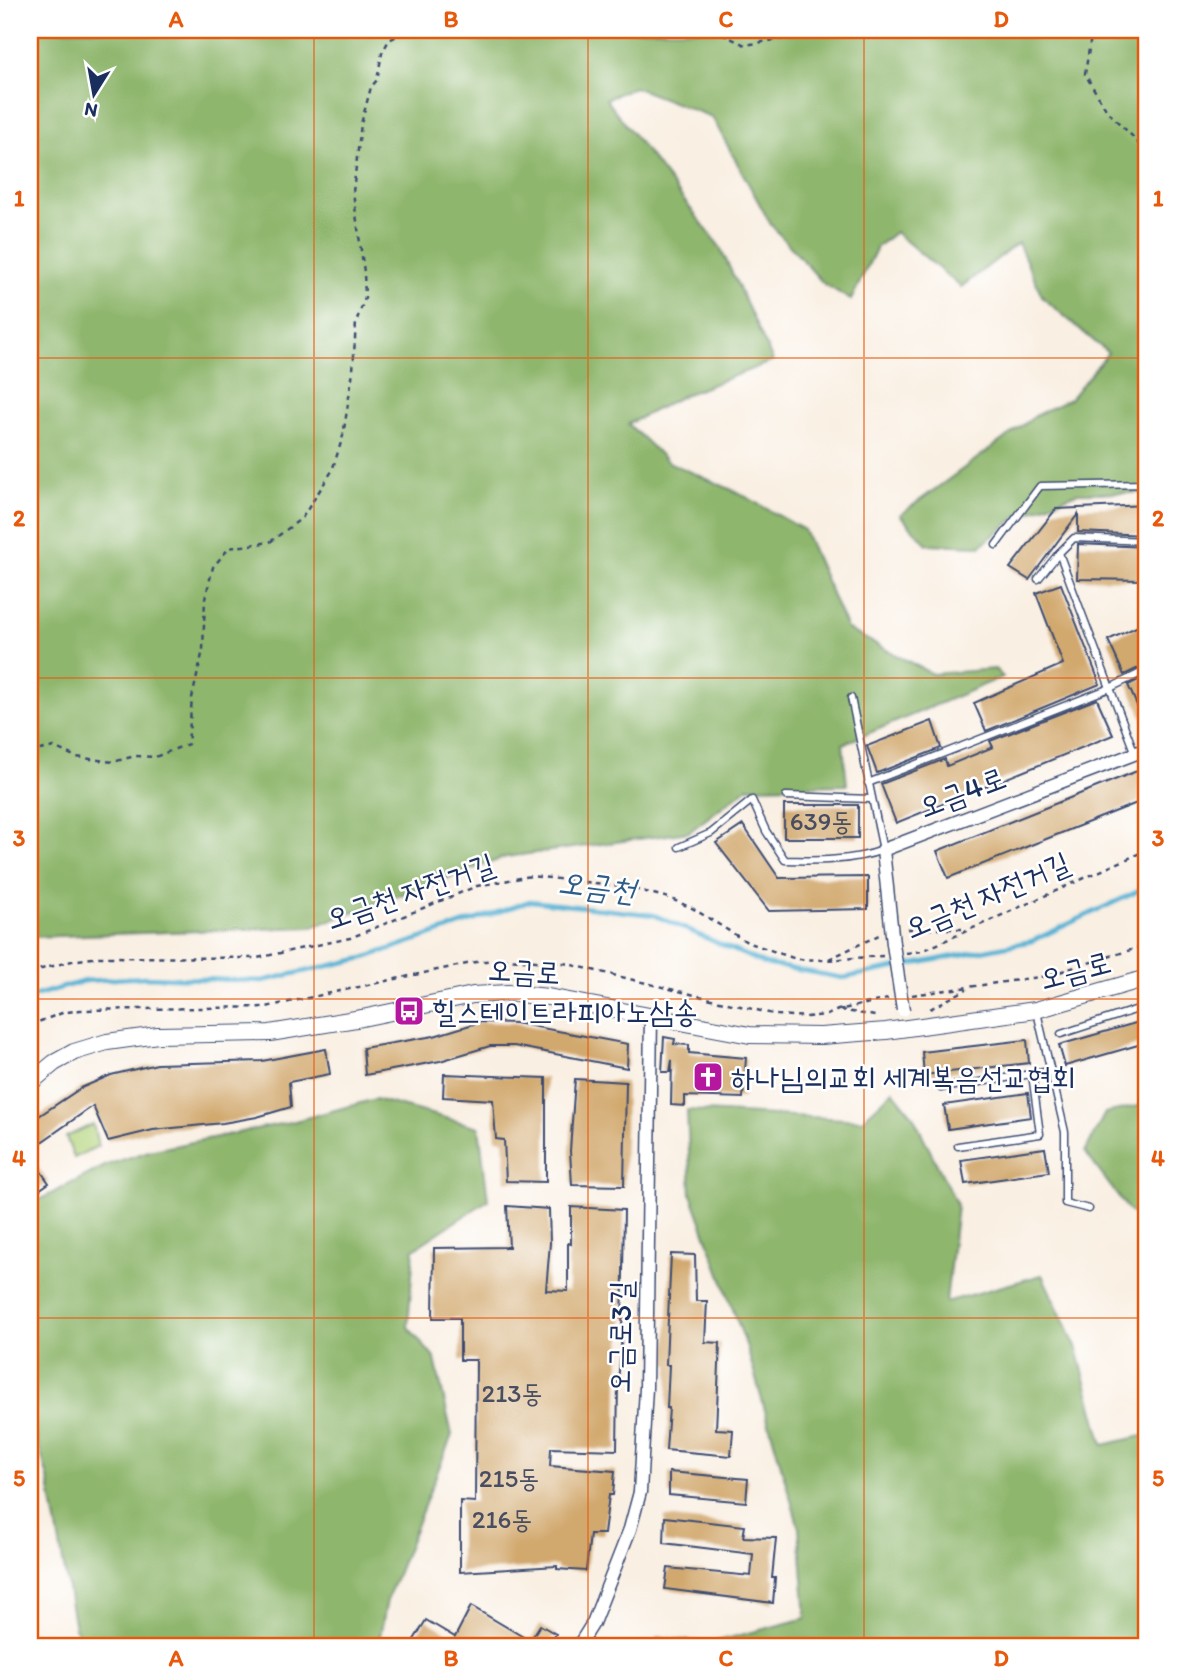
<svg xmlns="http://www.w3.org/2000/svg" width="1177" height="1677" viewBox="0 0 1177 1677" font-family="Itim,'Poor Story',sans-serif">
<rect width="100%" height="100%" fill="#fff"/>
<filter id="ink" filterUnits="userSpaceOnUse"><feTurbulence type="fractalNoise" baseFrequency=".0143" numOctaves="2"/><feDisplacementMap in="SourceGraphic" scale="14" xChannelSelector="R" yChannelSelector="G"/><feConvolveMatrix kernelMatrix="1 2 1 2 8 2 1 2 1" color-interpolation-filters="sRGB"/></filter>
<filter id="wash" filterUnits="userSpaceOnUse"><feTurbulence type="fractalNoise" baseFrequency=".00686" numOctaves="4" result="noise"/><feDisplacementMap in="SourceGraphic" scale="28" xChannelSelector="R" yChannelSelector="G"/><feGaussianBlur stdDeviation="1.57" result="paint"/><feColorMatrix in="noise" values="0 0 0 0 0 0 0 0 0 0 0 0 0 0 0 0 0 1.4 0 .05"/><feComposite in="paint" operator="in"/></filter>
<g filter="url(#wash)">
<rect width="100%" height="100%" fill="#f9efe2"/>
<path fill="#b3d47c" stroke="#67826d" stroke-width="2" d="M93,1124L98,1146L74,1158L66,1137Z"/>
<g fill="#8eb66c" stroke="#547265" stroke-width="2">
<path d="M30,30H1147V493H1077L1017,517L980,546L927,544L900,515L1038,414L1070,399L1108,353L1043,298L1018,243L961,287L895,232L877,247L851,300L823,283L771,225L712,117L634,87L606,99L720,247L773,361L682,396L628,424L668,462L739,493L804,530L847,629L932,674L995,669L1003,677L843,744L847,785L748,787L689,832L506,857L312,927L30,937Z"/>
<path d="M893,1091L913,1116L957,1205L946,1302L1042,1275L1077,1349L1103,1445L1147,1435V1647H656L657,1637L710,1643L806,1618L799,1528L747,1348L691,1194L687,1110L862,1120Z"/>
<path d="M375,1099L479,1127L488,1200L414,1249L408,1327L435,1359L452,1435L387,1600L378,1647H87L75,1628L48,1478L30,1414V1212L37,1201L107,1165L149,1151L295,1121Z"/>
<path d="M1147,1104V1223L1129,1211L1085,1152L1105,1113Z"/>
</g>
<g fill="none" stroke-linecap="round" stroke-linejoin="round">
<path stroke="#57b3d5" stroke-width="4.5" d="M30,997L85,981L145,977L262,981L364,958L530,901L654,915L765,964L843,978L1032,941L1147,887"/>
</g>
<g id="blocks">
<g fill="#d1a86d">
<path d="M1147,505V535L1078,532V514L1029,580L1010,568L1056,509Z"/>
<path d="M1078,544L1147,547V580L1077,579Z"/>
<path d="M1061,584L1100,684L986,731L974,703L1063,664L1036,593Z"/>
<path d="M1147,622V664L1124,675L1108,640Z"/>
<path d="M1147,676V728L1128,685Z"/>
<path d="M1097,699L1113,735L896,823L881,784L945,759L947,766L993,747L990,741Z"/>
<path d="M932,721L941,748L877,773L867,746Z"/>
<path d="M1147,767V799L948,878L937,851Z"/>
<rect x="784" y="805" width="74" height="33"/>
<path d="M743,825L779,878L868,877V909L769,911L716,843Z"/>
<path d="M480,1022L515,1023L628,1044L627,1068L514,1046H490L440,1061L365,1075L363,1048L434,1036Z"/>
<path d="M1139,1022L1145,1043L1065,1066L1059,1045Z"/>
<path d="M664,1037L675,1039L674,1044L689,1045V1053L746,1058L743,1098L685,1096V1106L671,1105L672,1060L670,1072H662Z"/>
<path d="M1027,1040L1029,1063L924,1075L922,1052Z"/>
<path d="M326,1049L330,1074L289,1082L291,1107L257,1117L223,1123L153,1130L108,1141L93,1106L30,1150V1122L81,1088L111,1075L157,1064L262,1061Z"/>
<path d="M444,1074L546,1078V1182L506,1181L504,1140L496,1139L493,1100L443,1097Z"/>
<path d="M575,1079L626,1082L624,1186L572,1185L570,1151Z"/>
<path d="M1028,1093L1031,1117L948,1129L944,1105Z"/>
<path d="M1045,1148L1049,1172L965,1184L961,1160Z"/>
<path d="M30,1156L49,1183L30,1196Z"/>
<path d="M507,1206L549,1209L550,1243L546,1290L568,1291V1243L571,1244V1207L624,1210L622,1334L618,1383L617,1450L551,1448L550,1466L615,1471L613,1495H609L604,1534H590L586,1571L557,1569V1566L460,1572V1501L475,1502L476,1360H460V1318H433L434,1248L509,1247Z"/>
<path d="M671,1254L695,1255L696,1301H707L705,1342L720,1343L716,1429L733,1430L731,1456L666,1450L669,1408H667L669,1365H666L667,1340Z"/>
<path d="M669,1472L748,1479L746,1502L669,1495Z"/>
<path d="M665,1517L745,1526L743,1537L776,1538L772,1578H775L773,1603L665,1589L668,1568L751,1576L753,1554L664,1543Z"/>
<path d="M471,1606L530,1641L540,1625L556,1634L548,1647H419L412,1643L426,1620L455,1637Z"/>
</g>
</g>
</g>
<g filter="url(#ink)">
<use href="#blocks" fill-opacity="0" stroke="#3c4c72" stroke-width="2"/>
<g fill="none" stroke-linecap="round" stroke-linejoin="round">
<g stroke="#3c4c72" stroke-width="9">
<g id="service">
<path d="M996,545L1040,486L1147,484"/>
<path d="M1038,579L1059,553"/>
<path d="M1135,754L1059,553L1074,538L1147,541"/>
<path d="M868,783L1110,688L1147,670"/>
<path d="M786,796L871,799"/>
<path d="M679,847L711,833L752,800L766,831L785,860C816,861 853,861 883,850L851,698"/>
<path d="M1037,1012L1065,1132V1203L1089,1209"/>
<path d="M1061,1034L1147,1006"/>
<path d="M941,1088L1051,1071"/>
<path d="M958,1146L1040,1134L1032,1074"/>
</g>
</g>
<g stroke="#3c4c72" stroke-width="15">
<g id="minor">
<path d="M893,944L883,850L1147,749"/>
<path d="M578,1647L593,1623L612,1575L630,1529L640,1492L646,1388L651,1015"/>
</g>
</g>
<g stroke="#3c4c72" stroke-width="18">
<path id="tertiary" d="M30,1083L54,1063L74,1052L107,1042L158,1035L270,1033L362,1018L473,995L508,993L548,997L750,1035L821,1036L886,1031L1036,1010L1147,978"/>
</g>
<g stroke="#3c4c72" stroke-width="2.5" stroke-dasharray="5 5" stroke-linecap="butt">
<path d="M713,30L745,45L793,37L807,30"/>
<path d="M1092,30L1085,74L1107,111L1137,141L1147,160"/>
<path d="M30,752L54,747L76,757L113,762L135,756L155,757L188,744L192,698L203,650L205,599L213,567L229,548L270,542L302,518L332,471L343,436L353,371L356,322L365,298L364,272L353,192L361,124L371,87L377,80L382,53L389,40L410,30"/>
<path d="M907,929H963"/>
<path d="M906,953L922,951L1147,850"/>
<path d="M829,959L879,935"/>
<path d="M30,972L72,961L99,957L257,958L350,938L477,886L531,876L622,886L669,898L692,908L747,942L796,959L826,960L883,956"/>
<path d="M912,995L1046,976L1147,945"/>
<path d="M930,1009L967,989"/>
<path d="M840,1010L875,1016"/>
<path d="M30,1025L62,1013L80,1010L266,1007L442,969L476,962L507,959L564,963L777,1015L807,1017L827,1015L838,1010L888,999"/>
</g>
<use href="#service" stroke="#fff" stroke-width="6"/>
<use href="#minor" stroke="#fff" stroke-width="12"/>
<use href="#tertiary" stroke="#fff" stroke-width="16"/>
<g stroke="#3c4c72" stroke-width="15" stroke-linecap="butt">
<path id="minor-bridge" d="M893,944L903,1010"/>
</g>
<use href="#minor-bridge" stroke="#fff" stroke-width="12"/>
</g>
</g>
<path fill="none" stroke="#e8590c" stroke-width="2" stroke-opacity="0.55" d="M314,30V1647M588,30V1647M864,30V1647M30,358H1147M30,678H1147M30,999H1147M30,1318H1147"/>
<defs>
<g id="bus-square" transform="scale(1.575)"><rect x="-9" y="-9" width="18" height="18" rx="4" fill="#b5179e" stroke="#fff"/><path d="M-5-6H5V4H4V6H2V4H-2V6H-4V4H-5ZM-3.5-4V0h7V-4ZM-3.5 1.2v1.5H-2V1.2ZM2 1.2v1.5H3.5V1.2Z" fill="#fff"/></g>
<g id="church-square" transform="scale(1.575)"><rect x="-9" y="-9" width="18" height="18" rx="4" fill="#b5179e" stroke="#fff"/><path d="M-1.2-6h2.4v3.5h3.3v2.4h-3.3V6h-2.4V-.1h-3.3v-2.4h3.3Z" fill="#fff"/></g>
</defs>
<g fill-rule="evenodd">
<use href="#bus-square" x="409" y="1011"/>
<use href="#church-square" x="708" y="1077"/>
</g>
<g text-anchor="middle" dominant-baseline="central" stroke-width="5" stroke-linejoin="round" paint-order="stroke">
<g font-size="26" fill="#484d62">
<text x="821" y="821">639동</text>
<text x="512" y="1393">213동</text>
<text x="509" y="1478">215동</text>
<text x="502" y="1519">216동</text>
</g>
<g font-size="30" fill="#1b2f5e" stroke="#fff">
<text transform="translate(962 792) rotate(-21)">오금4로</text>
<text transform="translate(410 891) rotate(-19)">오금천 자전거길</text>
<text transform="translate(987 895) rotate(-23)">오금천 자전거길</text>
<text transform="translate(1075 970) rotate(-15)">오금로</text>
<text transform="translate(524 971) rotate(3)">오금로</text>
<text transform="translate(620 1337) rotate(-89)">오금로3길</text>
</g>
<g font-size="30" fill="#1b2f5e" stroke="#fff" text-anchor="start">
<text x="432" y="1011">힐스테이트라피아노삼송</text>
<text x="731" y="1077">하나님의교회 세계복음선교협회</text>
</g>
<g font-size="32" font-style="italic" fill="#305d88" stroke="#fff">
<text transform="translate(597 886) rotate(7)">오금천</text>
</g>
</g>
<rect width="1177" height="1677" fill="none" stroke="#fff" stroke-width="77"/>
<g transform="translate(94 94) rotate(191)" stroke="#ffffff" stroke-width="5" paint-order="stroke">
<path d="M0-5L12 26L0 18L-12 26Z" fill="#1b2f5e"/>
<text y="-10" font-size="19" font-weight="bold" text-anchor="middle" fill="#1b2f5e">N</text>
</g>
<rect x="38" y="38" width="1100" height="1600" fill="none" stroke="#e8590c" stroke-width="2.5"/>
<g font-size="23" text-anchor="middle" font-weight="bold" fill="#e8590c">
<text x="176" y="27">A</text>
<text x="451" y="27">B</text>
<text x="726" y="27">C</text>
<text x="1001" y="27">D</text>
<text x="19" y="206">1</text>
<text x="1158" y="206">1</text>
<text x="19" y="526">2</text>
<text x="1158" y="526">2</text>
<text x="19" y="846">3</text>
<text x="1158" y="846">3</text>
<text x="19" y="1166">4</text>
<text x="1158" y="1166">4</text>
<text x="19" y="1486">5</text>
<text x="1158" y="1486">5</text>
<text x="176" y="1666">A</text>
<text x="451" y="1666">B</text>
<text x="726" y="1666">C</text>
<text x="1001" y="1666">D</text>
</g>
</svg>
